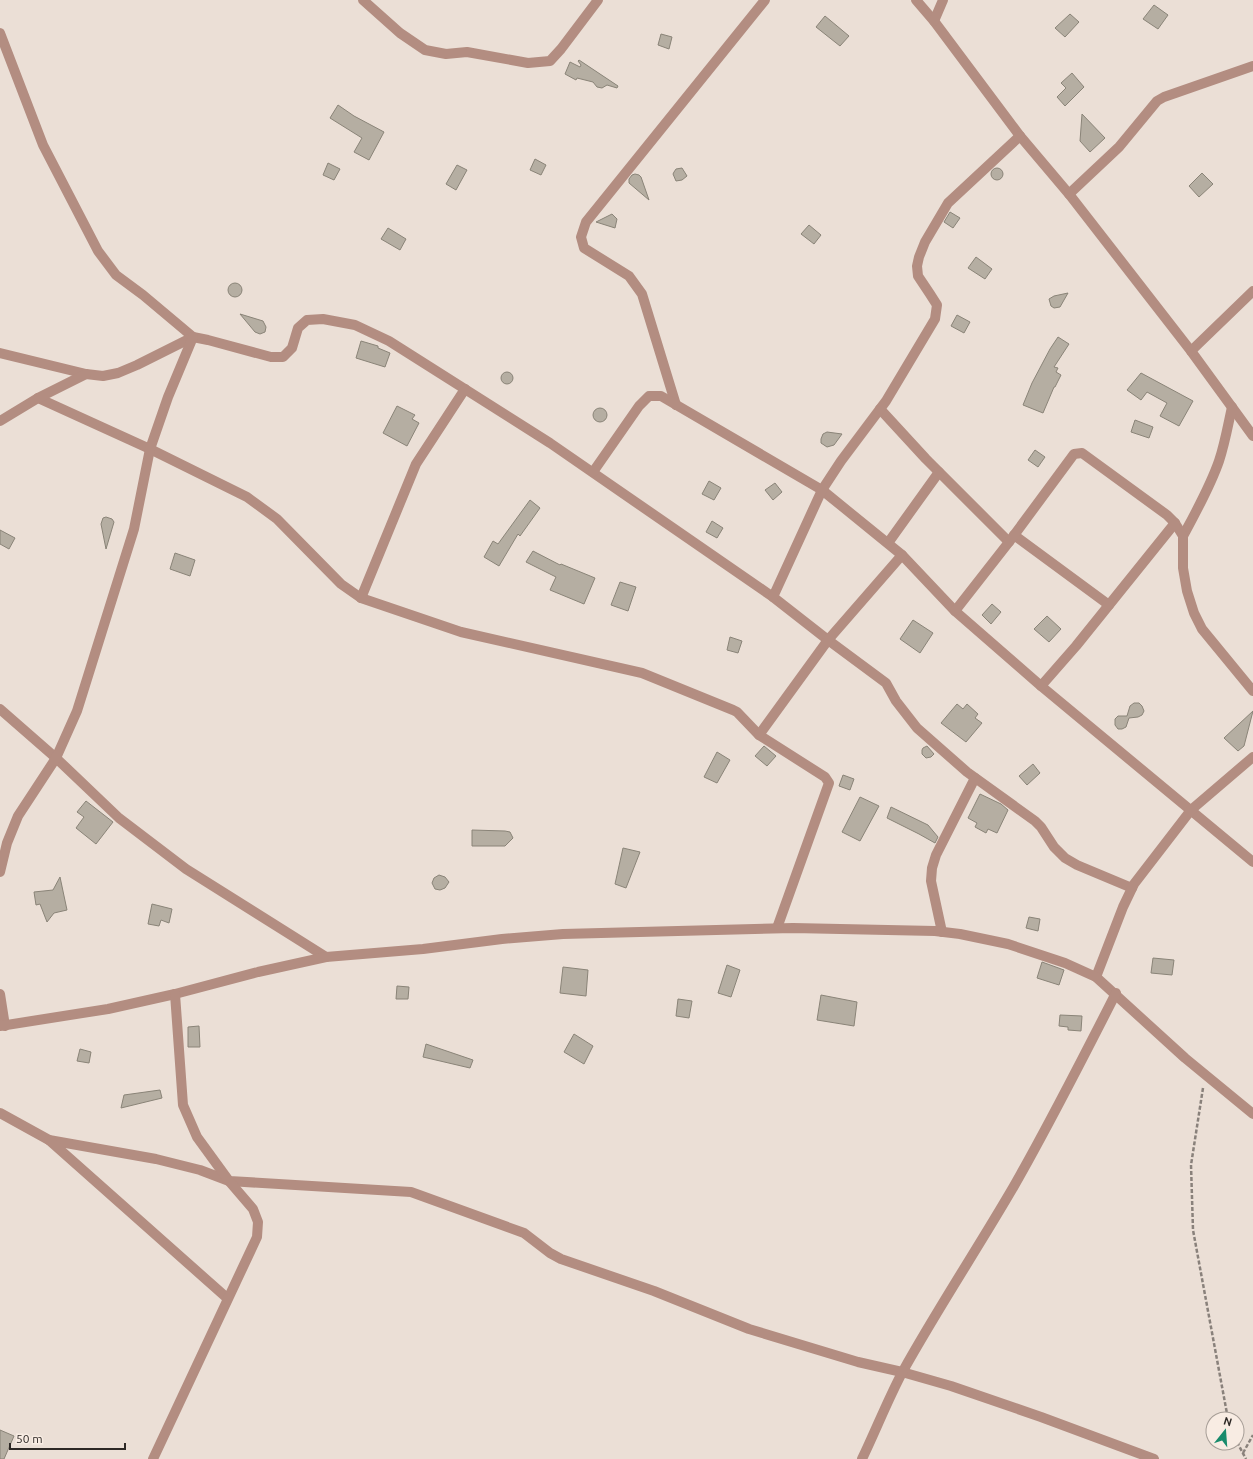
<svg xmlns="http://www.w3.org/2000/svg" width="1253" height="1459" viewBox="0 0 1253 1459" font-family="Ubuntu,sans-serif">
<rect width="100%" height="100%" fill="#ebdfd6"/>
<g fill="#b5aea2" stroke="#8a8478">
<path d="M1154,5L1168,15L1158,29L1143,19Z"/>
<path d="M1070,14L1079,22L1065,37L1055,28Z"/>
<path d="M825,16L849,36L840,46L816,27Z"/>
<path d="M661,34L672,37L669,49L658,45Z"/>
<path d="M579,60L618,86L617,88L607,85L602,88L597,87L593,82L577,78L576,80L565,74L570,62L580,67L581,65L578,61Z"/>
<path d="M1072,73L1084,87L1065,106L1057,97L1066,88L1061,83Z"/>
<path d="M338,105L354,116L384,132L369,160L354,152L362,138L330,118Z"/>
<path d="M1082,114L1105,138L1090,152L1080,141Z"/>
<path d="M535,159L546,165L541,175L530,170Z"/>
<path d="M328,163L340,169L334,180L323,175Z"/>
<path d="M457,165L467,170L456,190L446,184Z"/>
<path d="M682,168L687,176L682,180L676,181L673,174L674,172L676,169Z"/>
<circle cx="997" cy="174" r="6"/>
<path d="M1202,173L1213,184L1199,197L1189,186Z"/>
<path d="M635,174L639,175L641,177L649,200L629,183V179L632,175Z"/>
<path d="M950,212L960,218L953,228L944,222Z"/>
<path d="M612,214L617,219L615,228L596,222Z"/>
<path d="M809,225L821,235L814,244L801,234Z"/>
<path d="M388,228L406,239L400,250L381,239Z"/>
<path d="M976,257L992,269L985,279L968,268Z"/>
<circle cx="235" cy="290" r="7"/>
<path d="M1068,293L1060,307L1054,308L1051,306L1049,299L1054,296Z"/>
<path d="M240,314L263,321L266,327L265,332L260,334L255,332Z"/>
<path d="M957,315L970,322L964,333L951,326Z"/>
<path d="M1058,337L1069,344L1054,367L1058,368L1056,372L1061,375L1055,387H1054L1043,413L1023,405L1032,383L1050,349Z"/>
<path d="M361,341L378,346V348L390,353L385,367L356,358Z"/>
<circle cx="507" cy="378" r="6"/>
<path d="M1141,373L1193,401L1179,426L1160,416L1167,403L1147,392L1141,400L1127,390Z"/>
<path d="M397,406L415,415L412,419L419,423L407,446L383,433Z"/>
<circle cx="600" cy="415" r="7"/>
<path d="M1135,420L1153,427L1149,438L1131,432Z"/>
<path d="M827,432L842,434L834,445L827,447L821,443V439L823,434Z"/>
<path d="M1035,450L1045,457L1038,467L1028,460Z"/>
<path d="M709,481L721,488L714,500L702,494Z"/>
<path d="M775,483L782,492L773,500L765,490Z"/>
<path d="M530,500L540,508L520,536L518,534L499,566L484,557L493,541L498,544Z"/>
<path d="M106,517L112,519L114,522L106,549L101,524L103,518Z"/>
<path d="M712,521L723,528L717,538L706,532Z"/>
<path d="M0,530L15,538L9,549L0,544Z"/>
<path d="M533,551L560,565L561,564L595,578L584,604L550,590L556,577L526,562Z"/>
<path d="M175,553L195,560L190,576L170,569Z"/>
<path d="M620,582L636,587L628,611L611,605Z"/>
<path d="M992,604L1001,612L991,624L982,615Z"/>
<path d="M1047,616L1061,629L1049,642L1034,629Z"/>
<path d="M913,620L933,633L920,653L900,639Z"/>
<path d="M730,637L742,641L738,653L727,650Z"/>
<path d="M1134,703H1139L1142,706L1144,711L1142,715L1138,717L1129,718L1126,727L1122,729H1118L1115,725V719L1118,716H1127L1130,706Z"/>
<path d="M957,704L963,709L967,704L978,714L975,718L982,723L966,742L941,723Z"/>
<path d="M1253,711L1244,746L1238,751L1224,738Z"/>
<path d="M764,746L776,756L767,766L755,756Z"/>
<path d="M927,746L934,754L931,757L926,758L922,754V750L923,748Z"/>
<path d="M717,752L730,760L717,783L704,777Z"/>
<path d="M1033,764L1040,773L1027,785L1019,776Z"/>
<path d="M843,775L854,779L850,790L839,786Z"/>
<path d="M980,794L1001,804L1008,810L997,833L988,829L986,833L975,827L977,823L968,818Z"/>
<path d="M860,797L879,806L860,841L842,832Z"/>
<path d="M86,801L113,822L96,844L76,828L84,817L77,812Z"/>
<path d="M891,807L928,825L938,837L935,843L919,834L887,818Z"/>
<path d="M472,830L505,831L510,832L513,838L505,846H472Z"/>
<path d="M623,848L640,852L626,888L615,884Z"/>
<path d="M439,875L445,877L449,882L445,888L440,890L435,889L432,883L434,878Z"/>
<path d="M60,877L67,910L54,913L47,922L40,904L36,905L34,892L53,890Z"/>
<path d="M152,904L172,909L169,923L161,920L159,926L148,924Z"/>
<path d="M1029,917L1040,919L1038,931L1026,928Z"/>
<path d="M1153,958L1174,960L1172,975L1151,973Z"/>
<path d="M1042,962L1064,970L1059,985L1037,978Z"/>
<path d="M727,965L740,970L731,997L718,993Z"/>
<path d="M563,967L588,970L586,996L560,993Z"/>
<path d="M397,986L409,987L408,999H396Z"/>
<path d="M821,995L857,1002L854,1026L817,1020Z"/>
<path d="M678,999L692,1001L689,1018L676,1016Z"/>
<path d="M1060,1015L1082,1016L1081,1031L1068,1030V1027L1059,1026Z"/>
<path d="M199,1026L200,1047H188V1027Z"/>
<path d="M574,1034L593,1046L584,1064L564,1052Z"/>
<path d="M426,1044L473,1060L470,1068L423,1057Z"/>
<path d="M80,1049L91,1052L89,1063L77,1061Z"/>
<path d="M160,1090L162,1098L121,1108L124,1095Z"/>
<path d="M0,1430L14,1436L4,1459H0Z"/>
</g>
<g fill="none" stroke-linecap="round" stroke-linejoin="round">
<g stroke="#89817b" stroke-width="2.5" stroke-dasharray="4 2" stroke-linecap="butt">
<path d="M1203,1088L1191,1165L1193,1230L1228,1419"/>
<path d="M1237,1442L1246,1459"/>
<path d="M1243,1453L1253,1435"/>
</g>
<g stroke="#b38d81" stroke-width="10">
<path d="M363,0L400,33L425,50L446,54L467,52L528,63L550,61L561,49L598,0"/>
<path d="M916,0L934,21L1020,136L1069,194L1191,351L1253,436"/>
<path d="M934,21L943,0"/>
<path d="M0,33L43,145L98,251L116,275L143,295L193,337L208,340L271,357H283L292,348L298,328L307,320L323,319L355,325L389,341L550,443L773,597L828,640L886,683L896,701L917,728L967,772L1035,821L1041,827L1054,847L1065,858L1077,865L1132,888"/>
<path d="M1069,194L1119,147L1157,101L1164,97L1253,66"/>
<path d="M1191,351L1253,291"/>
<path d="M0,353L86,374L103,376L118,373L137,365L193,337"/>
<path d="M38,398L150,449L247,497L277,519L341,584L361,598L461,632L642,673L733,710L737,712L759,735L825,777L829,783L777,928"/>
<path d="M676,405L642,294L629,276L584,248L581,237L586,222L765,0"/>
<path d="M880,409L926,459L1009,542"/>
<path d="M0,421L38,398L86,374"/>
<path d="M593,472L639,406L649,396H661L822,490L902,555L955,611L1041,686L1253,862"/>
<path d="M1014,535L1109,605"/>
<path d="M1183,536C1196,512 1210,487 1219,461C1225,443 1228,425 1232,407"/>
<path d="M888,543L939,472"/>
<path d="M773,597L822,490L841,461L886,401L935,319L937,305L930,294L918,276L917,266L919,257L925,242L948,203L1020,136"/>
<path d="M361,598L416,464L465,389"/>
<path d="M955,611L1009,542L1074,454L1082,453L1167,515L1175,523L1183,536V568L1187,591L1194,613L1202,629L1253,691"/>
<path d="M1041,686L1076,646L1175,523"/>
<path d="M0,709L56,758L119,818L186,869L326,957"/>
<path d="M759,735L828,640L902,555"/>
<path d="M0,872L7,843L18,816L56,758L77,711L134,529L150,449L168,397L193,337"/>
<path d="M942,932L931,881L932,868L936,855L975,778"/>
<path d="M1096,977L1123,907L1134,884L1191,810L1253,757"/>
<path d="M0,994L5,1026"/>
<path d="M0,1026L108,1009L175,994L258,972L326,957L423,949L502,939L563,934L793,928L935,931L960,934L1008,944L1065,963L1096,977L1185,1058L1253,1114"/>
<path d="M0,1113L49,1140L156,1159L200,1170L229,1181L411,1192L524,1233L550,1253L561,1259L654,1291L749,1329L858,1362L902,1372L951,1386L1041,1417L1154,1459"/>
<path d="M49,1140L227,1298"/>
<path d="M153,1459L257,1237L258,1222L253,1209L229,1181L197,1137L183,1105L175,994"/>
<path d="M862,1459C876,1430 888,1399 903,1371C938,1308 978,1248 1014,1186C1050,1123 1083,1058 1116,993"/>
</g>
</g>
<g transform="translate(1225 1431) rotate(17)"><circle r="19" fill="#f8ece3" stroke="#a79e97"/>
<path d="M0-3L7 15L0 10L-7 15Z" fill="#198b6c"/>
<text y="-6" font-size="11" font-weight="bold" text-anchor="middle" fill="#2d2825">N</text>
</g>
<path d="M10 1443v6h115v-6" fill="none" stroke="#2d2825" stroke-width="2"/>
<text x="16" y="1443" font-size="12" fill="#2d2825" stroke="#f8ece3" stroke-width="3" paint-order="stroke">50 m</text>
</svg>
